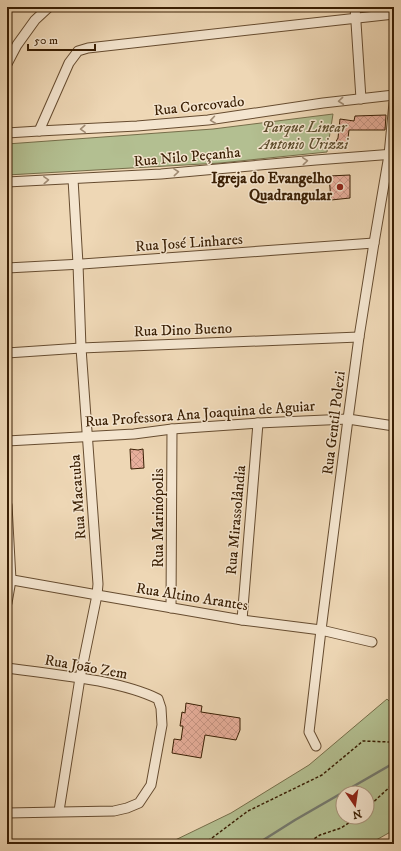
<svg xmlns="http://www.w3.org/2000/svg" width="401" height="851" viewBox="0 0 401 851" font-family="'IM FELL DW Pica',serif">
<defs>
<pattern id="building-cross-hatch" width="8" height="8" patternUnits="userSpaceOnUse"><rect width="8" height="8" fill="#e8af9c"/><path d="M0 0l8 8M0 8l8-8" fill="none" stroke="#c89685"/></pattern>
</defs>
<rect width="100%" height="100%" fill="#eed7b5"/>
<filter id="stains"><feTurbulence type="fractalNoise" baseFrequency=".005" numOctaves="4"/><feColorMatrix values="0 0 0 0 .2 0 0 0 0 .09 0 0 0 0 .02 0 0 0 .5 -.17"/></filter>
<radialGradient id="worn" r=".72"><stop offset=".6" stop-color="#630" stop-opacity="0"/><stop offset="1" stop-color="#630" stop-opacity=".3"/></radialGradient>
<g fill="#b3bf91" stroke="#766e4a" fill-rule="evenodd">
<path d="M333,114L327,152L220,163L7,175V144L213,129Z"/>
<path d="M387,699L394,706V830L369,844H167L231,813L309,765ZM343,793H367V817H343Z"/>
</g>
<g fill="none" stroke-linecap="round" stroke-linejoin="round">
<path stroke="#747a6f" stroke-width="2.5" d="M257,844L295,820L394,763"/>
</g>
<g fill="url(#building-cross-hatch)" stroke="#391e03">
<path d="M386,115L385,130H349L347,146L334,145L338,138L340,119L354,121L355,116Z"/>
<path d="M350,175V198L331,200L329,176Z"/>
<path d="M130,449L138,450L143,449L144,468L131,469Z"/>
<path d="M186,703L202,706L201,712L240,718V730L236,740L205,735L201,758L172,753L174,739L181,740L183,726H180L182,712L185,713Z"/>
</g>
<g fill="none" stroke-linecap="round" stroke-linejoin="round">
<g stroke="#664c30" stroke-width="11">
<g id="minor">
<path d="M355,7L361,99"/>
<path d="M7,64L17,45L35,20L49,7"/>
<path d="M39,131L69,63L78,51L88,48L394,14"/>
<path d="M7,133L39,131L137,126L208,120L323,103L394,95"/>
<path d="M7,182L161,174L316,160L394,154"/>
<path d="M7,268L82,264L374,243"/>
<path d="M7,353L81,348L359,337"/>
<path d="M7,441L134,434L172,429L258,423L348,419L394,426"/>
<path d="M7,505L11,580L7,603"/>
<path d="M7,579L103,596L242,620L321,630L372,642"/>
<path d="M171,608L172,429"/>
<path d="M242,620L258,423"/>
<path d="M7,668C38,672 69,676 99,681C119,685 140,690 158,699L161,708L162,725L151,785L139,803L127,808L114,811L7,813"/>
<path d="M316,746L309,732L321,630L348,419L359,337L374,243L389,155L394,103"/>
<path d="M59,811L80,678L97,595L98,584L81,348L78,264L73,179"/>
</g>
</g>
<g stroke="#391e03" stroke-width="1.5" stroke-dasharray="3 2" stroke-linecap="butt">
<path d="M367,808L394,783"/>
<path d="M204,844L248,811L322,775L363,741L390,742L394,743"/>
<path d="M306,844L320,835L341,828L358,817"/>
</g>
<use href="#minor" stroke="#f4e5cf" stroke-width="9"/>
</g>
<defs><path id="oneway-chevron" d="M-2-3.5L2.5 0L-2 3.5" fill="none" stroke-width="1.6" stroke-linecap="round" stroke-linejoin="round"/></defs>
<g stroke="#a08b73">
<use href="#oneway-chevron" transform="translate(341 101) rotate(174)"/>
<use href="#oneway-chevron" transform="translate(213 120) rotate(172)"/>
<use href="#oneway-chevron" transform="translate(83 129) rotate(177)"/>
<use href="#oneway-chevron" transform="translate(305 161) rotate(-5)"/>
<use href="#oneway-chevron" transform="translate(176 172) rotate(-5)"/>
<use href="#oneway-chevron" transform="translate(46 180) rotate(-3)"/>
</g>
<circle fill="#8f2418" stroke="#f4e5cf" stroke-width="1.5" cx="340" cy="187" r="4"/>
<g text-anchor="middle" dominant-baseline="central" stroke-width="3" stroke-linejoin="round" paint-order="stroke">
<g font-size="15" fill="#391e03" stroke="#f4e5cf">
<text transform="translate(199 106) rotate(-6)">Rua Corcovado</text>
<text transform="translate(187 157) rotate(-5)">Rua Nilo Peçanha</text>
<text transform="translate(189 243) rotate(-4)">Rua José Linhares</text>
<text transform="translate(183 330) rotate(-2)">Rua Dino Bueno</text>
<text transform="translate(200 414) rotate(-4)">Rua Professora Ana Joaquina de Aguiar</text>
<text transform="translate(334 423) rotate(-83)">Rua Gentil Polezi</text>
<text transform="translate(78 497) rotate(-94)">Rua Macatuba</text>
<text transform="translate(158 518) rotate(-90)">Rua Marinópolis</text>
<text transform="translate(236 520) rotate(-85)">Rua Mirassolândia</text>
<text transform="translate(192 597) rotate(9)">Rua Altino Arantes</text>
<text transform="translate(86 667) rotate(10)">Rua João Zem</text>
</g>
<g font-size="15" font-style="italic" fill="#5e4e2e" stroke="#f4e5cf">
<text x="304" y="127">Parque Linear<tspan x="304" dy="17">Antonio Urizzi</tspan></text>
</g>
<g font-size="15" font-weight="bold" fill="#391e03" stroke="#f4e5cf" text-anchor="end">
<text x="332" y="178">Igreja do Evangelho<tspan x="332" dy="17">Quadrangular</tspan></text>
</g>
</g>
<rect width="401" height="851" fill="none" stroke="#eed7b5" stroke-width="24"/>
<rect x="8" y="8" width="385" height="835" fill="none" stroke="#391e03" stroke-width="2"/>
<rect x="12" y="12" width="377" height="827" fill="none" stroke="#391e03"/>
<g transform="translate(355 805) rotate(167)"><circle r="19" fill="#f4e5cf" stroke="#a9957d"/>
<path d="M0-3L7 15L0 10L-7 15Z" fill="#8f2418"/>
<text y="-6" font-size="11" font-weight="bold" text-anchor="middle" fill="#391e03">N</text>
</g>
<path d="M28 44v6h67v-6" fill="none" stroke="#391e03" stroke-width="2"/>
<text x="34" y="44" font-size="12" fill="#391e03" stroke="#f4e5cf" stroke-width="3" paint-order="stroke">50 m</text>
<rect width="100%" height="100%" filter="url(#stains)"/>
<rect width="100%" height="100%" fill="url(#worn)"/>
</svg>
